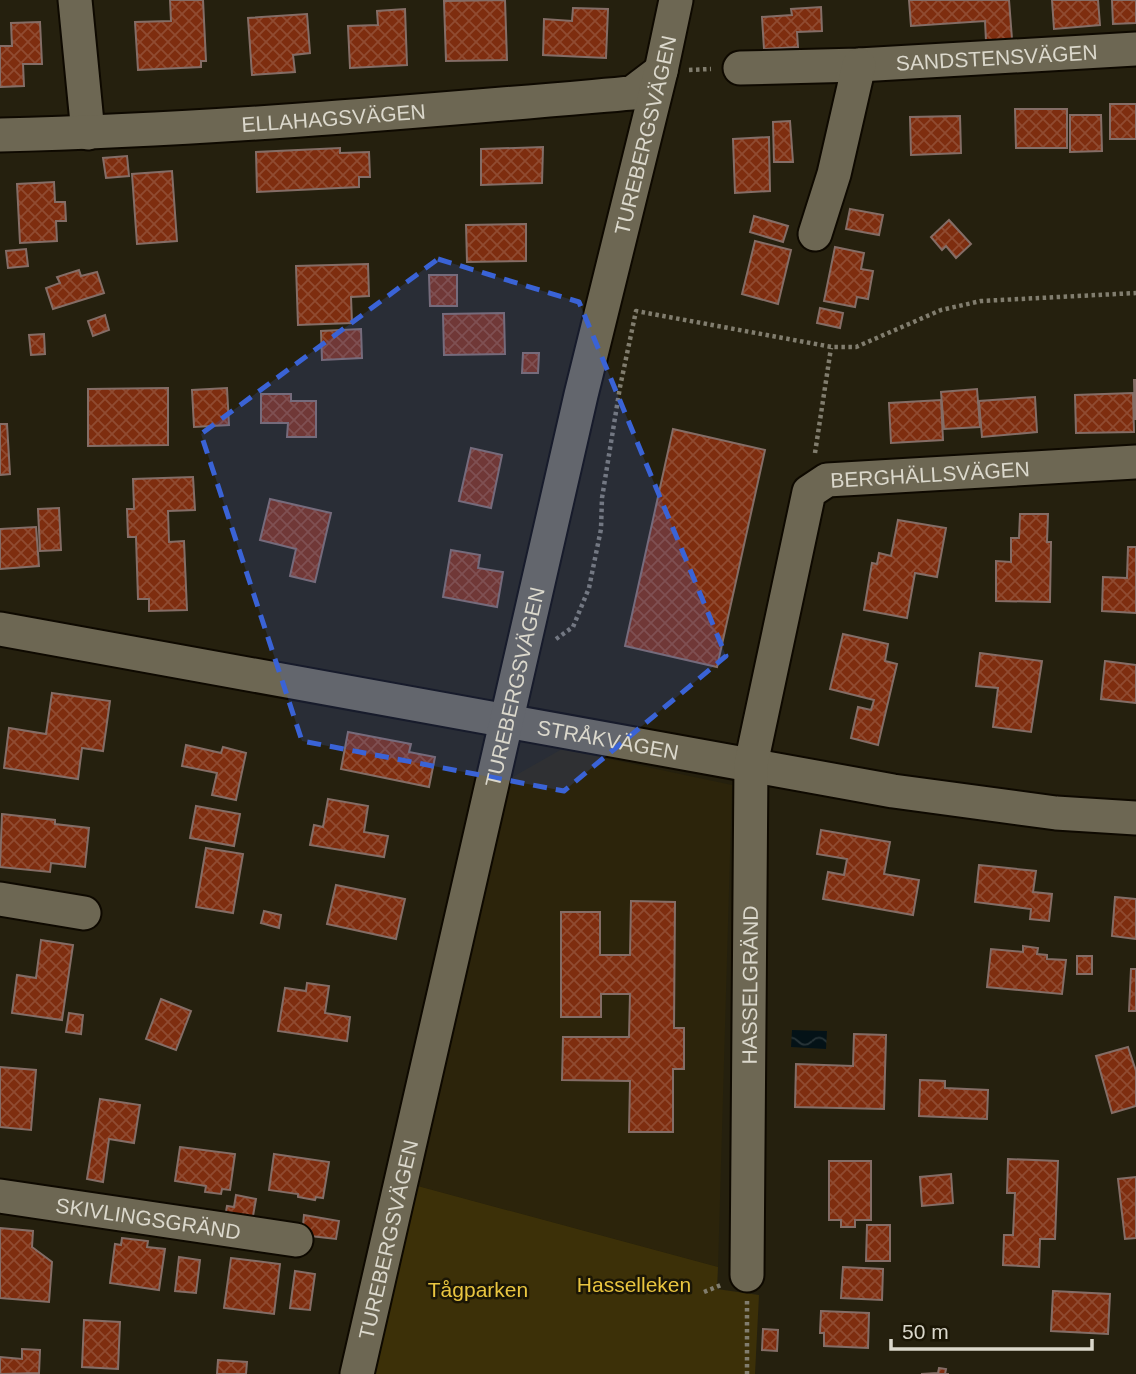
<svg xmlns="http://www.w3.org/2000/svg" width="1136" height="1374" viewBox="0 0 1136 1374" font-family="Helvetica,sans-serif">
<defs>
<pattern id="water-waves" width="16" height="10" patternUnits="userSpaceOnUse" patternTransform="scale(1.75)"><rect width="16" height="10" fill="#041217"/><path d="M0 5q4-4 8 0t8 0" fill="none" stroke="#283438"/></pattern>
<pattern id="building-cross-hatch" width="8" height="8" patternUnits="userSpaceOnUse" patternTransform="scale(1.75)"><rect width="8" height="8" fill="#7e2d0f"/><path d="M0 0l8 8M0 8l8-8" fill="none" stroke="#904b31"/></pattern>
</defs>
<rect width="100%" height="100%" fill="#25200e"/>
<path fill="#2c240b" d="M562,749L732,785L718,1267L414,1185L506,781Z"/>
<path fill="#3c3008" d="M414,1185L718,1267L717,1289L759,1295L755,1374H373Z"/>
<path fill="url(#water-waves)" d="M792,1030L827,1031L826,1049L791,1047Z"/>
<g fill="url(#building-cross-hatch)" stroke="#846d66" stroke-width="2">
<path d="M170,0H203L206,61H201V67L138,70L135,22L171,21Z"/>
<path d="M505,0L507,60L446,61L444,1Z"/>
<path d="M909,0H1009L1012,39L986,41L985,21L911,26Z"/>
<path d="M1052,0H1098L1100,25L1054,29Z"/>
<path d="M1112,0H1136V23L1113,24Z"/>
<path d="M821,7L822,31L797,32L798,47L764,49L762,17L792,15L791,9Z"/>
<path d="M573,8L608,9L606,58L543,55L544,19L572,21Z"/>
<path d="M405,9L407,65L350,68L348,26L378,25L377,11Z"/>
<path d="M307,14L310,53L293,55L295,72L252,75L248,18Z"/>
<path d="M40,22L42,64H23L24,86L0,87V46H12L11,23Z"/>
<rect x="1110" y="104" width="26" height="35"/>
<path d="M1015,109H1067V148H1016Z"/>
<path d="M1070,115H1101L1102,151L1070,152Z"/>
<path d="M960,116L961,153L911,155L910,117Z"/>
<path d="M790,121L793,162H774L773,122Z"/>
<path d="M769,137L770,191L735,193L733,139Z"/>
<path d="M543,147L542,183L481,185V149Z"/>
<path d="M340,148V153L369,152L370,177H359V187L257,192L256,152Z"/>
<path d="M127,156L129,176L106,178L103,158Z"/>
<path d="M172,171L177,241L137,244L132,174Z"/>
<path d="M54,182L55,202H65L66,221H56L57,241L20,243L17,184Z"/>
<path d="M850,209L883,215L879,235L846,229Z"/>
<path d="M754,216L788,226L783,242L750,232Z"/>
<path d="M949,220L971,244L956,258L946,246L942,250L931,237Z"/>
<path d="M526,224V261L467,262L466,225Z"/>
<path d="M755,241L791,250L778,304L742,294Z"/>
<path d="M835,247L864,253L861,269L873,271L868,299L857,297L855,307L824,301Z"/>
<path d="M26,249L28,266L8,268L6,251Z"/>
<path d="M368,264L369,296L351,297L352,323L298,325L296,266Z"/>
<path d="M79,270L81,276L97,272L104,293L53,309L46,288L60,283L57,277Z"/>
<path d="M429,275H457V306H430Z"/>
<path d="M820,308L843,313L840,328L817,323Z"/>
<path d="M504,313L505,354L444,355L443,314Z"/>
<path d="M105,315L109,330L93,336L88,321Z"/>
<path d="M361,329L362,358L322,360L321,331Z"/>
<path d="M44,334L45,354L31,355L29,335Z"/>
<path d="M523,353H539L538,373H522Z"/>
<path d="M1134,380H1136V419H1135Z"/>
<path d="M168,388V445L88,446V389Z"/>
<path d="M227,388L229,425L194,427L192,390Z"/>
<path d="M977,389L980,427L944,429L941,392Z"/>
<path d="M1133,393L1134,432L1076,433L1075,395Z"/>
<path d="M261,394H291V401H316V437H287L288,423H261Z"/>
<path d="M1035,397L1037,432L982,437L979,401Z"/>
<path d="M941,400L943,440L891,443L889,403Z"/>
<path d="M0,424H7L10,474L0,475Z"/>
<path d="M673,429L765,450L717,667L625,646Z"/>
<path d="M471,448L502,455L491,508L459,501Z"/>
<path d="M193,477L195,510L168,511L169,542L184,541L187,610L149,611V599H138L136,537H128L127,509H134L133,479Z"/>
<path d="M270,499L331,513L315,582L290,576L296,549L260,540Z"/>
<path d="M59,508L61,550L40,551L38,509Z"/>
<path d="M1020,514H1048L1047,542H1051L1050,602L996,601V561L1011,562V538H1019Z"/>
<path d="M898,520L946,528L937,577L915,573L907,618L864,610L872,563L877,564L879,553L891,556Z"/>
<path d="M36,527L39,566L0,569V529Z"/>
<path d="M1128,547H1136V613L1102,611L1103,577L1127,578Z"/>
<path d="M451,550L480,555L478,568L503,572L497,607L443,597Z"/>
<path d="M843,634L888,644L885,661L897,664L878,745L851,738L858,707L871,710L874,700L830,689Z"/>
<path d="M980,653L1042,661L1031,732L993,727L998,688L976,686Z"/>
<path d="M1105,661L1136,665V703L1101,699Z"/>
<path d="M52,693L110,701L103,751L82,748L78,779L4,768L9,728L46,734Z"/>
<path d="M348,732L411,744L409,752L435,757L429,787L341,769Z"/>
<path d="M186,745L221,753L223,747L246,753L236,800L212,795L217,773L182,766Z"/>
<path d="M328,799L368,806L364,832L388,836L384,857L310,845L314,825L323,827Z"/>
<path d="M196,806L240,814L234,846L190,838Z"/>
<path d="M2,814L55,820V824L89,828L85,867L51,863L50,872L0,867Z"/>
<path d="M821,830L890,842L884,874L919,880L913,915L823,899L828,872L844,875L847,859L817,854Z"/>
<path d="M206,848L243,854L233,913L196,907Z"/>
<path d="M979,865L1036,871L1033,892L1052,894L1049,921L1030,919L1031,909L975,902Z"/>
<path d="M336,885L405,899L396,939L327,924Z"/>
<path d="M1115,897L1136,899V939L1112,936Z"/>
<path d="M631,901L675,902L674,1028H684V1069H673V1132H629L630,1081L562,1080L563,1037H629L630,994H601V1017H561V912H600V955H630Z"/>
<path d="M264,911L281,915L279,928L261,923Z"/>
<path d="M41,940L73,945L62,1020L12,1013L17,975L36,978Z"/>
<path d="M1023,946L1038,948L1037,954L1047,955V959L1066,960L1062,994L987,987L991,949L1023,952Z"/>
<rect x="1077" y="956" width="15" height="18"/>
<path d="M1131,969H1136V1011H1129Z"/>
<path d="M307,983L329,986L325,1013L350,1017L347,1041L278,1031L285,988L306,991Z"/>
<path d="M161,999L191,1011L176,1050L146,1039Z"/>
<path d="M69,1013L83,1015L81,1034L66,1032Z"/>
<path d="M854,1034L886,1035L884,1109L795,1107L796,1064L853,1066Z"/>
<path d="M1128,1047L1136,1071V1106L1112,1113L1096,1056Z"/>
<path d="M0,1067L36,1070L31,1130L0,1127Z"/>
<path d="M920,1080L945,1081V1088L988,1090L987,1119L919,1116Z"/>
<path d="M100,1099L140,1105L134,1143L109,1139L103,1182L87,1179Z"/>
<path d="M180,1147L235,1154L230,1190L222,1189L221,1194L205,1192L206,1186L175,1181Z"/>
<path d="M274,1154L329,1162L323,1198L316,1197L315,1200L298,1197V1194L269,1190Z"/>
<path d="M1008,1159L1058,1161L1055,1239H1040L1039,1267L1003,1265L1004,1235H1013L1015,1193H1007Z"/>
<path d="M829,1161H871V1220H855V1227H841V1220H829Z"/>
<path d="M951,1174L953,1203L922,1206L920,1177Z"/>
<path d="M1136,1177V1238L1125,1239L1118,1179Z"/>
<path d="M236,1195L256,1199L251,1227L224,1223L227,1206L234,1207Z"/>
<path d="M304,1215L339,1221L336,1239L302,1235Z"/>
<path d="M867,1225H890V1261H866Z"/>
<path d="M0,1228L33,1231L32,1247L52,1262L49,1302L0,1298Z"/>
<path d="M122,1238L148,1241L147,1247L165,1249L159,1290L110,1283L115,1244L121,1245Z"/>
<path d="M179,1257L200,1260L196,1293L175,1291Z"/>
<path d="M231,1258L280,1264L274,1314L224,1308Z"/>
<path d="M843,1267L883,1269L882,1300L841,1298Z"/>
<path d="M295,1271L315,1274L310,1310L290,1308Z"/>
<path d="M1053,1291L1110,1294L1108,1334L1051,1331Z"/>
<path d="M821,1311L869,1313L868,1348L824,1346V1333H820Z"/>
<path d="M84,1320L120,1322L118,1369L82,1367Z"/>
<path d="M763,1329L778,1330L777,1351L762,1350Z"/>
<path d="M22,1349L40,1350L39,1373L0,1374V1357L22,1359Z"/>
<path d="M218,1360L247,1362L246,1374H217Z"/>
<path d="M939,1368L946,1369L945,1374H949H921L938,1373Z"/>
</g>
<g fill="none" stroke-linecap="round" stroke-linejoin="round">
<g stroke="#0e0900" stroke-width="37">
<g id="minor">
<path d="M75,0L88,133"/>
<path id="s1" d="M740,68L859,65L1136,49"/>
<path id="s2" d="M0,135C211,130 422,111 632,93L661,71"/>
<path d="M815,234L834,174L859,65"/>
<path id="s3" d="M0,629L893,791L1056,813L1136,818"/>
<path d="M0,899L84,913"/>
<path id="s4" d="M0,1196L296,1240"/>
<path id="s5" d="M747,1275L751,764L809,492L827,480L1136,462"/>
<path id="s6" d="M357,1374L581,395L661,71L676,0"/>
</g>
</g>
<g stroke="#817d6e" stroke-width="4.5" stroke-dasharray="3.5 3.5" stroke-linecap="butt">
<path d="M689,70L711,69"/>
<path d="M815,453L831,348"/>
<path d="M556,639L573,627L589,588L601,529L602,498L620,387L636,311L832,347H856L941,310L981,301L1136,293"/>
<path d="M704,1292L721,1285"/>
<path d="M747,1301V1374"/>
</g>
<use href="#minor" stroke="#6d6753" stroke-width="33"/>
</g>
<path fill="#3a63d6" fill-opacity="0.2" stroke="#3a63d6" stroke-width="5" stroke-dasharray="14 9" stroke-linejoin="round" d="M438,259L579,302L726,656L564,791L302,741L201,434Z"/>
<g text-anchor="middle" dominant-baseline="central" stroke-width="5" stroke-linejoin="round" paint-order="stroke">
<g font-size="21" fill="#dbd8cc" stroke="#1b1605">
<text stroke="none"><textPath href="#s1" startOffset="257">SANDSTENSVÄGEN</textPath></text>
<text stroke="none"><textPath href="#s2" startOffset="334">ELLAHAGSVÄGEN</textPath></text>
<text stroke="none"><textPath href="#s6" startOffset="1272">TUREBERGSVÄGEN</textPath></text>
<text stroke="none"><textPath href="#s5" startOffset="914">BERGHÄLLSVÄGEN</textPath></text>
<text stroke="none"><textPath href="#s6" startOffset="705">TUREBERGSVÄGEN</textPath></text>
<text stroke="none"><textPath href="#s3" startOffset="618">STRÅKVÄGEN</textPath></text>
<text stroke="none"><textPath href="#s5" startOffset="290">HASSELGRÄND</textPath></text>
<text stroke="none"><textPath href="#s4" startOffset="150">SKIVLINGSGRÄND</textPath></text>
<text stroke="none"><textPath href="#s6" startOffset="138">TUREBERGSVÄGEN</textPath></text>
</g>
<g font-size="21" fill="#e9c540" stroke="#1b1605">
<text x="634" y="1284">Hasselleken</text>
<text x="478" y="1289">Tågparken</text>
</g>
</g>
<path d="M891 1339v10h201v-10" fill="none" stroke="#dbd8cc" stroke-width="3.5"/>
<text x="902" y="1339" font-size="21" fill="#dbd8cc" stroke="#1b1605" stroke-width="5" paint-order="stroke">50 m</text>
</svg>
